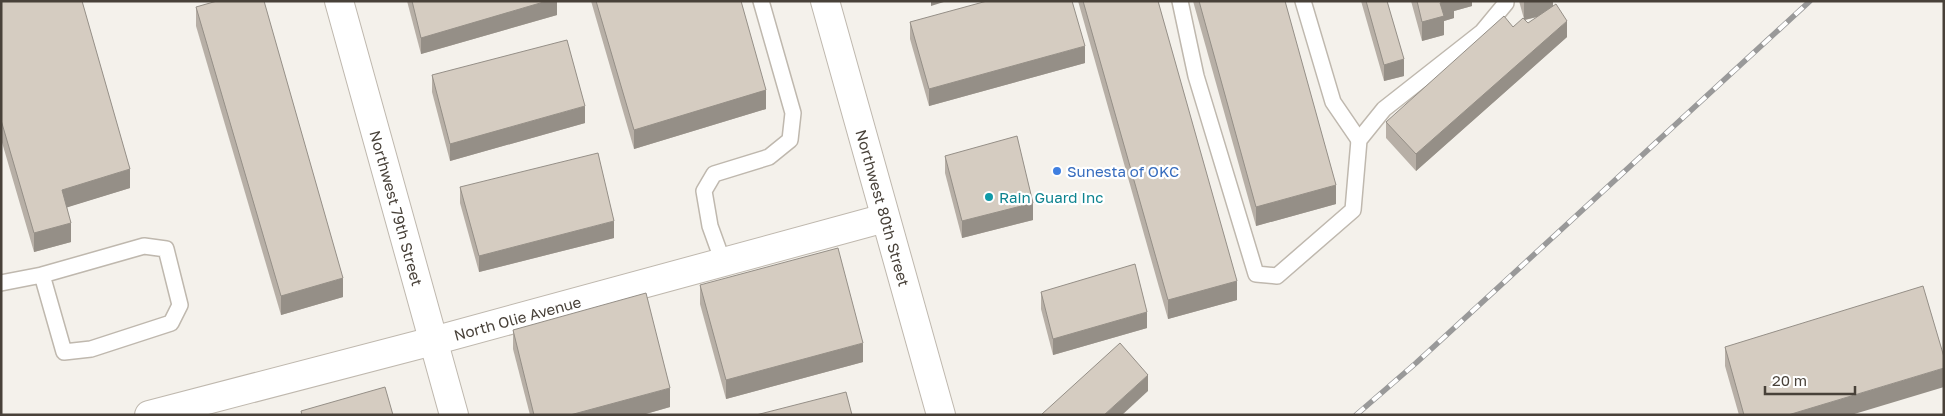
<svg xmlns="http://www.w3.org/2000/svg" width="1945" height="416" viewBox="0 0 1945 416" font-family="'Golos Text',sans-serif">
<rect width="100%" height="100%" fill="#f4f1eb"/>
<g fill="none" stroke-linecap="round" stroke-linejoin="round">
<g stroke="#bfb8ae" stroke-width="18">
<g id="lane">
<path d="M1180,1L1196,76L1256,274L1277,276L1353,210L1359,140L1384,109L1482,32L1506,3V1"/>
<path d="M1303,1L1333,102L1359,140"/>
<path d="M723,262L710,226L704,191L714,174L769,157L790,140L793,113L761,1"/>
<path d="M1,283L42,275L144,246L166,249L180,305L171,323L91,349L64,352L42,275"/>
</g>
</g>
<g stroke="#bfb8ae" stroke-width="30">
<g id="street">
<path id="s1" d="M339,1L454,415"/>
<path id="s2" d="M825,1L941,415"/>
<path id="s3" d="M149,415L433,341L885,218"/>
</g>
</g>
<use href="#lane" stroke="#fff" stroke-width="15"/>
<use href="#street" stroke="#fff" stroke-width="28"/>
<g stroke="#999" stroke-width="5.5">
<path id="rail" d="M1356,415L1416,363L1810,1"/>
</g>
<use href="#rail" stroke="#fff" stroke-width="4" stroke-dasharray="11" stroke-linecap="butt"/>
</g>
<g fill="#b7afa6" fill-rule="evenodd">
<path d="M1,1L130,188L67,207L71,242L34,252L1,139Z"/>
<path d="M407,1H557V15L421,54Z"/>
<path d="M591,1H741L766,109L634,149Z"/>
<path d="M1078,1H1158L1237,300L1168,319Z"/>
<path d="M1193,1H1285L1336,204L1256,226Z"/>
<path d="M1361,1H1387L1404,76L1384,81Z"/>
<path d="M1411,1H1472V6L1454,11V18L1444,21V35L1422,41Z"/>
<path d="M1519,1H1553V6L1567,37L1416,171L1386,138V122L1524,19ZM1537,17L1528,23L1525,20Z"/>
<path d="M196,7L343,297L281,315L196,26Z"/>
<path d="M910,22L1085,63L929,106L910,39Z"/>
<path d="M432,75L585,123L450,161L432,92Z"/>
<path d="M945,156L1033,220L962,238L945,173Z"/>
<path d="M460,187L614,238L479,272L460,203Z"/>
<path d="M700,285L863,362L726,399L700,304Z"/>
<path d="M1041,292L1147,328L1053,355L1041,309Z"/>
<path d="M513,330L670,407L642,415H530L513,349Z"/>
<path d="M1725,347L1851,415H1739L1725,366Z"/>
</g>
<g fill="#958f87">
<path d="M547,1H557V15L421,54V38Z"/>
<path d="M931,1H947L931,6Z"/>
<path d="M1445,1H1472V6L1454,11V18L1444,21V35L1422,41V22L1440,3Z"/>
<path d="M1524,1H1553V13L1524,20Z"/>
<path d="M1567,21V37L1416,171V154Z"/>
<path d="M1085,46V63L929,106V89Z"/>
<path d="M1404,59V76L1384,81V65Z"/>
<path d="M766,90V109L634,149V130Z"/>
<path d="M585,106V123L450,161V144Z"/>
<path d="M130,169V188L62,209V190Z"/>
<path d="M1336,185V204L1256,226V207Z"/>
<path d="M1033,203V220L962,238V221Z"/>
<path d="M614,221V238L479,272V256Z"/>
<path d="M71,223V242L34,252V233Z"/>
<path d="M343,278V297L281,315V296Z"/>
<path d="M1237,281V300L1168,319V300Z"/>
<path d="M1147,312V328L1053,355V339Z"/>
<path d="M863,343V362L726,399V380Z"/>
<path d="M1944,368V387L1851,415H1788Z"/>
<path d="M1148,375V391L1122,415H1104Z"/>
<path d="M670,388V407L642,415H570Z"/>
</g>
<g fill="#d5ccc1" stroke="#958f87">
<path d="M1,1H82L130,169L62,190L71,223L34,233L1,120Z"/>
<path d="M217,1H264L343,278L281,296L196,7Z"/>
<path d="M412,1H547L421,38Z"/>
<path d="M596,1H741L766,90L634,130Z"/>
<path d="M987,1H1072L1085,46L929,89L910,22Z"/>
<path d="M1083,1H1158L1237,281L1168,300Z"/>
<path d="M1199,1H1285L1336,185L1256,207Z"/>
<path d="M1366,1H1387L1404,59L1384,65Z"/>
<path d="M1417,1H1445L1440,3L1444,16L1422,22Z"/>
<path d="M1556,4L1567,21L1416,154L1386,122L1504,16L1513,27L1523,18L1528,23Z"/>
<path d="M567,40L585,106L450,144L432,75Z"/>
<path d="M1017,136L1033,203L962,221L945,156Z"/>
<path d="M598,153L614,221L479,256L460,187Z"/>
<path d="M838,248L863,343L726,380L700,285Z"/>
<path d="M1135,264L1147,312L1053,339L1041,292Z"/>
<path d="M1923,286L1944,357V368L1788,415H1744L1725,347Z"/>
<path d="M646,293L670,388L570,415H534L513,330Z"/>
<path d="M1120,343L1148,375L1104,415H1043L1042,414Z"/>
<path d="M385,387L393,415H302L301,411Z"/>
<path d="M846,392L852,415H756Z"/>
</g>
<circle fill="#3f7fe0" stroke="#fff" stroke-width="2" cx="1057" cy="171" r="5"/>
<circle fill="#0f9aa8" stroke="#fff" stroke-width="2" cx="989" cy="197" r="5"/>
<g text-anchor="middle" dominant-baseline="central" stroke-width="4.5" stroke-linejoin="round" paint-order="stroke">
<g font-size="15" fill="#366cbe" stroke="#fff" text-anchor="start">
<text x="1067" y="171">Sunesta of OKC</text>
</g>
<g font-size="15" fill="#0d838f" stroke="#fff" text-anchor="start">
<text x="999" y="197">Rain Guard Inc</text>
</g>
<g font-size="15" fill="#484139" stroke="#fff">
<text stroke="none"><textPath href="#s1" startOffset="215">Northwest 79th Street</textPath></text>
<text stroke="none"><textPath href="#s2" startOffset="215">Northwest 80th Street</textPath></text>
<text stroke="none"><textPath href="#s3" startOffset="381">North Olie Avenue</textPath></text>
</g>
</g>
<rect width="1945" height="416" fill="none" stroke="#484139" stroke-width="5"/>
<path d="M1765 386v8h90v-8" fill="none" stroke="#484139" stroke-width="2.5"/>
<text x="1772" y="386" font-size="15" fill="#484139" stroke="#ffffff" stroke-width="4" paint-order="stroke">20 m</text>
</svg>
